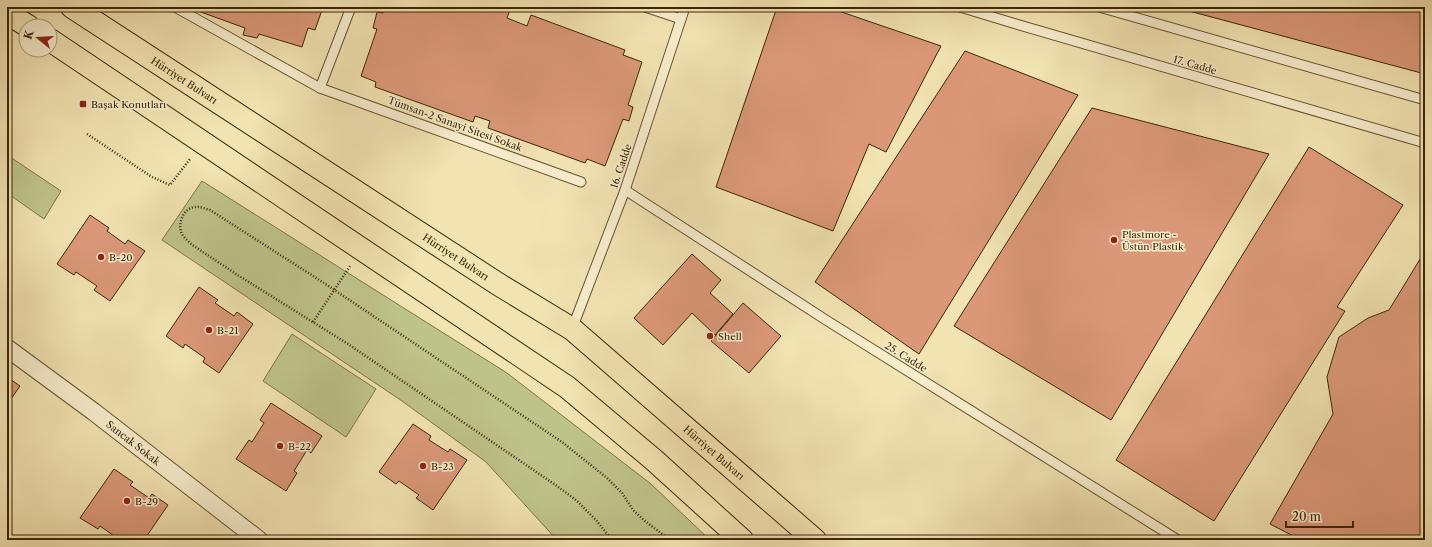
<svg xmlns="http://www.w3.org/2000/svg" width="1432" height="547" viewBox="0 0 1432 547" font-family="'Libre Caslon Text',serif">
<rect width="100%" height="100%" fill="#f2e3b2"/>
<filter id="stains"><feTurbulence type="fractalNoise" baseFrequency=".005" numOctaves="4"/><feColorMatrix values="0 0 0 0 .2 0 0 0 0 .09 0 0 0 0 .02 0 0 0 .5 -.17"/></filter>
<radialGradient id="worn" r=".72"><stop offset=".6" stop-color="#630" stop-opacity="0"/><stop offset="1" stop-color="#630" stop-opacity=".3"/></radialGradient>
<g fill="#bec38a" stroke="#7e7447">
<path d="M7,155L61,191L44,219L7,193Z"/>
<path d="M202,181L507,373L651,484L710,540H557L486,462L402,401L162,240Z"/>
<path d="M292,334L376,389L346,437L263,381Z"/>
</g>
<g fill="#db9879" stroke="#3d2604">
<path d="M200,7H323L315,30L308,28L302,47L259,34L257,38L243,35L245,28L198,11Z"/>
<path d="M385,7H511L507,18L527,26L531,15L625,50L623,55L642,62L628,105L633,107L629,121L623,119L605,166L587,159L585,163L488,128L490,121L475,116L473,122L375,87L376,82L361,76L377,29L373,28L377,12L383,13Z"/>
<path d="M777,7H827L941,46L886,152L869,144L833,231L716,187Z"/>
<path d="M1174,7H1425V74Z"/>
<path d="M965,51L1078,95L919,354L815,282Z"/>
<path d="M1092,108L1269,154L1111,420L954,326Z"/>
<path d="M1309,147L1403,205L1337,307L1345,311L1214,521L1116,460Z"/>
<path d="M90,215L109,228L107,231L125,244L128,240L145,251L110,301L94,290L97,286L76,272L74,275L57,264Z"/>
<path d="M1425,251V540H1301L1270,524L1333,414L1327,377L1339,337L1368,318L1389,310Z"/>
<path d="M692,254L721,280L710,293L733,314L715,335L692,313L663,345L634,318Z"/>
<path d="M199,287L218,300L215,303L234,316L237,312L253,324L219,373L203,362L205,358L185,344L183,348L166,336Z"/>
<path d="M743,303L781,336L749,373L711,341Z"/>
<path d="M7,377L20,386L7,405Z"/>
<path d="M271,403L322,436L311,453L307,450L294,471L297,473L286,491L236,459L249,440L252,442L264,423L260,420Z"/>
<path d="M413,424L431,436L429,440L448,452L450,449L467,460L433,510L416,498L419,495L399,481L396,484L379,472Z"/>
<path d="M114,469L133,482L130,485L149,498L152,494L168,505L144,540H120L100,526L98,529L80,518Z"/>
</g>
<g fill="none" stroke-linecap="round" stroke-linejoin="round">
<g stroke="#6a5530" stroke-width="11">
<g id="service">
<path d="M175,7L320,88L581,182"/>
<path d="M645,7L681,19"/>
<path d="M960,7L1016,24L1425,143"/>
<path d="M1099,7L1425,100"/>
<path d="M320,88L351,7"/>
<path d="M625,190L826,320L1178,540"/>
<path d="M572,329L625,190L685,7"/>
</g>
</g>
<g stroke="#6a5530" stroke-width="19">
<g id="minor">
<path id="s1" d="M7,348L94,412L259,540"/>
</g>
</g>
<g stroke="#3d2604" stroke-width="24">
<g id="primary">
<path id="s2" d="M72,7L498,284L572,329L815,540"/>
<path d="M7,13L28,26"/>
<path d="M50,40L567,387L654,460L742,540"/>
</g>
</g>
<g stroke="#3d2604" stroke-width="2.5" stroke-dasharray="1 2" stroke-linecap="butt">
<path d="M87,134L152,177L170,185L190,159"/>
<path d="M313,322L350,266"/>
<path d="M612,540L596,520L576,500L557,486L348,344L236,274L191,244C187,240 183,237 181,232C178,222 184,208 195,207C200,206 205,209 210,210L324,283L562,442L607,478L622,493L633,510L645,521L670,540"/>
</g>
<use href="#service" stroke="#f7edcd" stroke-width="9"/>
<use href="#minor" stroke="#f7edcd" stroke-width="17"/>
<use href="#primary" stroke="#f2e3b2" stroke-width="22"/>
</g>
<g fill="#8f2418" stroke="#f7edcd" stroke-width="1.5">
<rect x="79" y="100" width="8" height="8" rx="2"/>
<circle cx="1114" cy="240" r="4"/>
<circle cx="101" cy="257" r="4"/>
<circle cx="209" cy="330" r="4"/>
<circle cx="710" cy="336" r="4"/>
<circle cx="280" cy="446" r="4"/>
<circle cx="423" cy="466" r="4"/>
<circle cx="127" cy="501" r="4"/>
</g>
<g text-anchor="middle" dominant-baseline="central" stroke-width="3" stroke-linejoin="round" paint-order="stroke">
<g font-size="10" fill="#3d2604" stroke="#f7edcd">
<text transform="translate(1195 65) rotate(16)">17. Cadde</text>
<text stroke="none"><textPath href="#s2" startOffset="134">Hürriyet Bulvarı</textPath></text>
<text transform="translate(455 124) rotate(20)">Tümsan-2 Sanayi Sitesi Sokak</text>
<text transform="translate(621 166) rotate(-71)">16. Cadde</text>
<text stroke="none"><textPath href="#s2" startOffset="458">Hürriyet Bulvarı</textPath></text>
<text transform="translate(906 357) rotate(32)">25. Cadde</text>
<text stroke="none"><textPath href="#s1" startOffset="158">Sancak Sokak</textPath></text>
<text stroke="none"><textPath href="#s2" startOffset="783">Hürriyet Bulvarı</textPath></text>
</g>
<g font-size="10" fill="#3d2604" stroke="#f7edcd" text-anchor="start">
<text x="91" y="104">Başak Konutları</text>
<text x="1122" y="234">Plastmore -<tspan x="1122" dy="12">Üstün Plastik</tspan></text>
<text x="109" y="257">B-20</text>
<text x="217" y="330">B-21</text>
<text x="718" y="336">Shell</text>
<text x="288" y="446">B-22</text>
<text x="431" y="466">B-23</text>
<text x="135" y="501">B-29</text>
</g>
</g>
<rect width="1432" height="547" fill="none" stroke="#f2e3b2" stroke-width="24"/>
<rect x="8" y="8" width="1416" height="531" fill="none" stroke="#3d2604" stroke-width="2"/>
<rect x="12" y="12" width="1408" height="523" fill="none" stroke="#3d2604"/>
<g transform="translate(38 38) rotate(288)"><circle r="19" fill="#f7edcd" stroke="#ad9d7d"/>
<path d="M0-3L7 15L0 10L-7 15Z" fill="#8f2418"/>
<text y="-6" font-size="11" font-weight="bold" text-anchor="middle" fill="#3d2604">K</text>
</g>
<path d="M1286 521v6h67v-6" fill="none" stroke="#3d2604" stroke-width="2"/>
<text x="1292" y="521" font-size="12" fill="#3d2604" stroke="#f7edcd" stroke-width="3" paint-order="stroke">20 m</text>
<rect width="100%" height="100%" filter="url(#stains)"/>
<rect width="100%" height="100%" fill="url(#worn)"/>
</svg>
